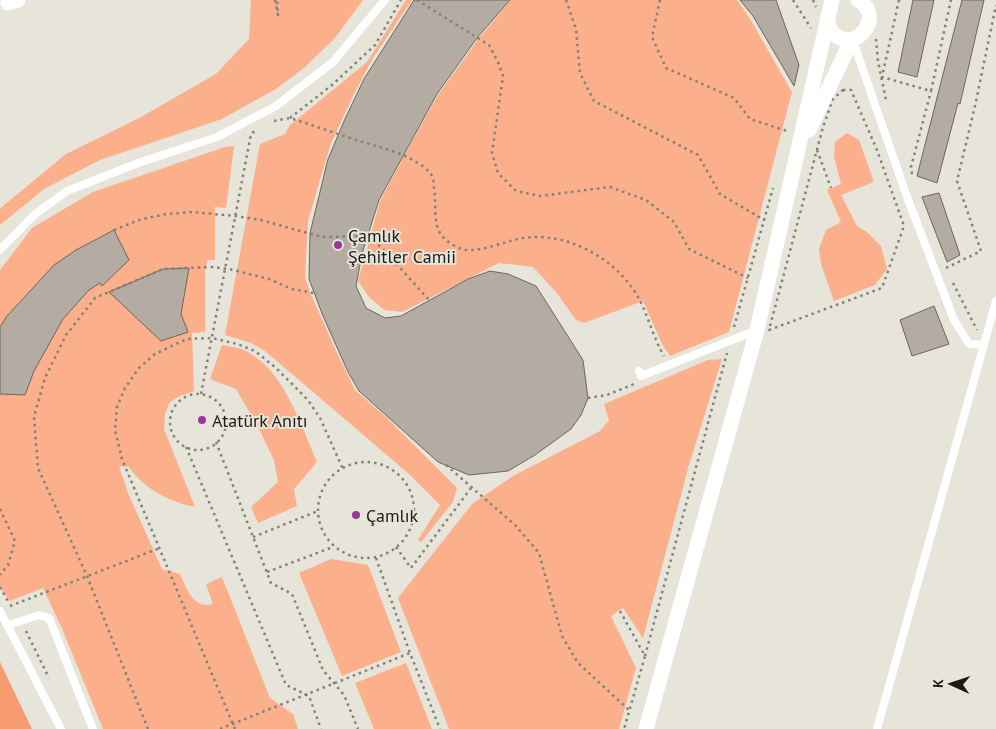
<svg xmlns="http://www.w3.org/2000/svg" width="996" height="729" viewBox="0 0 996 729" font-family="'PT Sans',sans-serif">
<rect width="100%" height="100%" fill="#e7e5d9"/>
<g fill="#fbaf8b">
<path d="M251,0H363L335,38L304,68L276,89L222,119L100,160L44,189L0,225V209L3,206L66,154L141,117L216,74L249,39Z"/>
<path d="M406,0H412L373,58L354,94L330,146L308,221L305,278L312,297L338,355L355,390L388,419L457,488L453,502L421,542L418,540L440,505L409,474L265,351L251,343L225,335L260,144L285,134L290,125L367,62Z"/>
<path d="M511,0H737L749,17L792,92L729,332L670,356L662,344L643,301L584,323L576,320L556,292L533,267L499,263L402,312L384,310L369,297L358,281L380,201L405,154L438,95L479,38Z"/>
<path d="M847,133L859,140L874,182L841,195L857,226L867,232L881,246L887,269L875,285L834,301L821,264L819,249L826,230L841,222L827,190L841,184L834,156L835,142Z"/>
<path d="M234,146L226,208L215,207V260H208L205,271V332L192,333L194,391L180,396L170,402L165,413L164,429L195,507C169,502 143,488 129,467L119,466L128,493L162,569L180,574C186,588 194,610 213,604L206,584L222,577L270,698L293,714L298,729H103L63,631L43,588L10,601L0,588V270L32,228L93,192L225,147Z"/>
<path d="M222,345C228,346 235,347 241,349C282,364 301,425 317,462L294,489L297,506L258,523L251,507L278,482L274,460L258,427L236,389L210,379Z"/>
<path d="M722,359L689,465L643,638L623,608L611,616L636,668L619,729H449L398,598L472,504L513,476L600,431L609,420L604,404L708,360Z"/>
<path d="M331,559L368,565L401,652L342,676L299,573Z"/>
<path d="M406,663L432,729H374L355,683Z"/>
</g>
<path fill="#f69c70" d="M0,662L32,729H0Z"/>
<g fill="#b4aca3" stroke="#6d665d">
<path d="M414,0H510L477,38L437,94L379,200L362,254L356,286L366,308L385,318L401,316L468,279L490,271L508,274L536,286L583,360L588,398L581,415L571,429L535,455L508,471L469,475L438,462L359,391L348,372L323,316L309,279L310,233L328,159L345,119L364,79Z"/>
<path d="M740,0H776L799,65L794,86L753,16Z"/>
<path d="M913,0H934L917,77L898,72Z"/>
<path d="M962,0H984L960,104L958,103L937,183L917,176Z"/>
<path d="M939,193L960,255L947,262L922,197Z"/>
<path d="M114,230L129,260L102,286L100,283L89,290L63,319L34,371L25,395L0,394V327L7,316L54,265L76,250Z"/>
<path d="M189,268L181,314L188,332L161,341L109,292L163,269Z"/>
<path d="M934,306L949,344L912,356L900,320Z"/>
</g>
<g fill="none" stroke-linecap="round" stroke-linejoin="round">
<g stroke="#828179" stroke-width="2.5" stroke-dasharray="2.5 4" stroke-linecap="butt">
<path d="M275,0L278,15L277,0"/>
<path d="M417,0L489,45L498,62L503,76L492,153L498,173L516,191L540,196L610,187L646,200L674,222L689,249L748,278"/>
<path d="M566,0L576,29L580,73L594,101L698,155L720,194L764,220"/>
<path d="M660,0L652,37L666,68L734,98L750,119L787,131"/>
<path d="M793,0L811,28"/>
<path d="M813,0L816,7"/>
<path d="M899,0L882,77L931,91L951,0"/>
<path d="M876,39L878,61L886,100"/>
<path d="M843,90H851L877,150L904,226L882,288L769,330L823,127L833,99Z"/>
<path d="M290,118L332,85L375,45L401,0"/>
<path d="M274,121L290,118C315,126 340,135 366,143C379,147 393,150 405,156C415,161 427,167 432,176C434,179 434,184 434,188C438,215 428,234 459,248C474,255 503,242 518,239C564,229 616,258 638,297C648,315 653,337 664,356"/>
<path d="M817,150L831,188"/>
<path d="M912,174L911,167L931,91"/>
<path d="M114,230L139,220L166,214L192,212L235,216L261,220L322,237L368,236L383,249L429,300"/>
<path d="M946,268L981,251L957,181L975,106L996,5"/>
<path d="M953,283L977,330"/>
<path d="M734,327L773,188"/>
<path d="M201,394L251,134L256,130"/>
<circle cx="198" cy="422" r="28"/>
<path d="M588,398L607,395L634,384"/>
<path d="M216,442L271,583L292,594L323,670L344,695L358,729"/>
<path d="M186,447L286,685L309,696L321,729"/>
<circle cx="366" cy="510" r="48"/>
<path d="M446,465L515,525L539,553L562,636L578,663L629,710"/>
<path d="M0,509L15,541L8,565L0,575"/>
<path d="M253,537L318,511"/>
<path d="M396,547L411,568L471,488"/>
<path d="M376,558L410,653"/>
<path d="M267,572L333,547"/>
<path d="M0,587L9,603"/>
<path d="M10,606L160,548"/>
<path d="M620,611L645,656L624,729"/>
<path d="M26,631L49,678"/>
<path d="M645,656L727,353"/>
<path d="M148,729L87,576L38,468L34,417L45,378L66,335L95,298L163,269L212,267L229,269L269,279L292,289L314,293"/>
<path d="M220,729L410,653L440,729"/>
<path d="M235,729L122,459L115,430L117,407L125,388L139,368L155,354L187,339L212,338L237,344L255,351L276,368L308,400L320,418L343,469"/>
</g>
<g stroke="#fff" stroke-width="8">
<path d="M853,41L906,194L954,320L969,344L984,345"/>
<path d="M0,250L34,215L67,191L138,163L217,137L276,106L333,62L385,0"/>
<path d="M639,371L641,376L757,330"/>
<path d="M0,611L61,729"/>
<path d="M9,625L39,615L49,618L93,729"/>
<path d="M877,729L996,301"/>
</g>
<g stroke="#fff" stroke-width="15">
<path d="M9,0L8,3L18,0"/>
<path d="M828,16C827,23 829,29 834,34C856,54 886,16 858,0"/>
<path d="M809,130L852,39"/>
<path d="M646,729L757,330L832,0"/>
</g>
</g>
<g fill="#9b379c" stroke="#e7e5d9" stroke-width="2">
<circle cx="338" cy="245" r="5"/>
<circle cx="202" cy="420" r="5"/>
<circle cx="356" cy="515" r="5"/>
</g>
<g text-anchor="middle" dominant-baseline="central" stroke-width="4" stroke-linejoin="round" paint-order="stroke">
<g font-size="18" fill="#1b1a16" stroke="#e7e5d9" text-anchor="start">
<text x="348" y="235">Çamlık<tspan x="348" dy="21">Şehitler Camii</tspan></text>
<text x="212" y="420">Atatürk Anıtı</text>
<text x="366" y="515">Çamlık</text>
</g>
</g>
<g transform="translate(951 684) rotate(273)" stroke="#e7e5d9" stroke-width="4" paint-order="stroke">
<path d="M0-4L9 19L0 12L-9 19Z" fill="#1b1a16"/>
<text y="-8" font-size="14" font-weight="bold" text-anchor="middle" fill="#1b1a16">K</text>
</g>
</svg>
